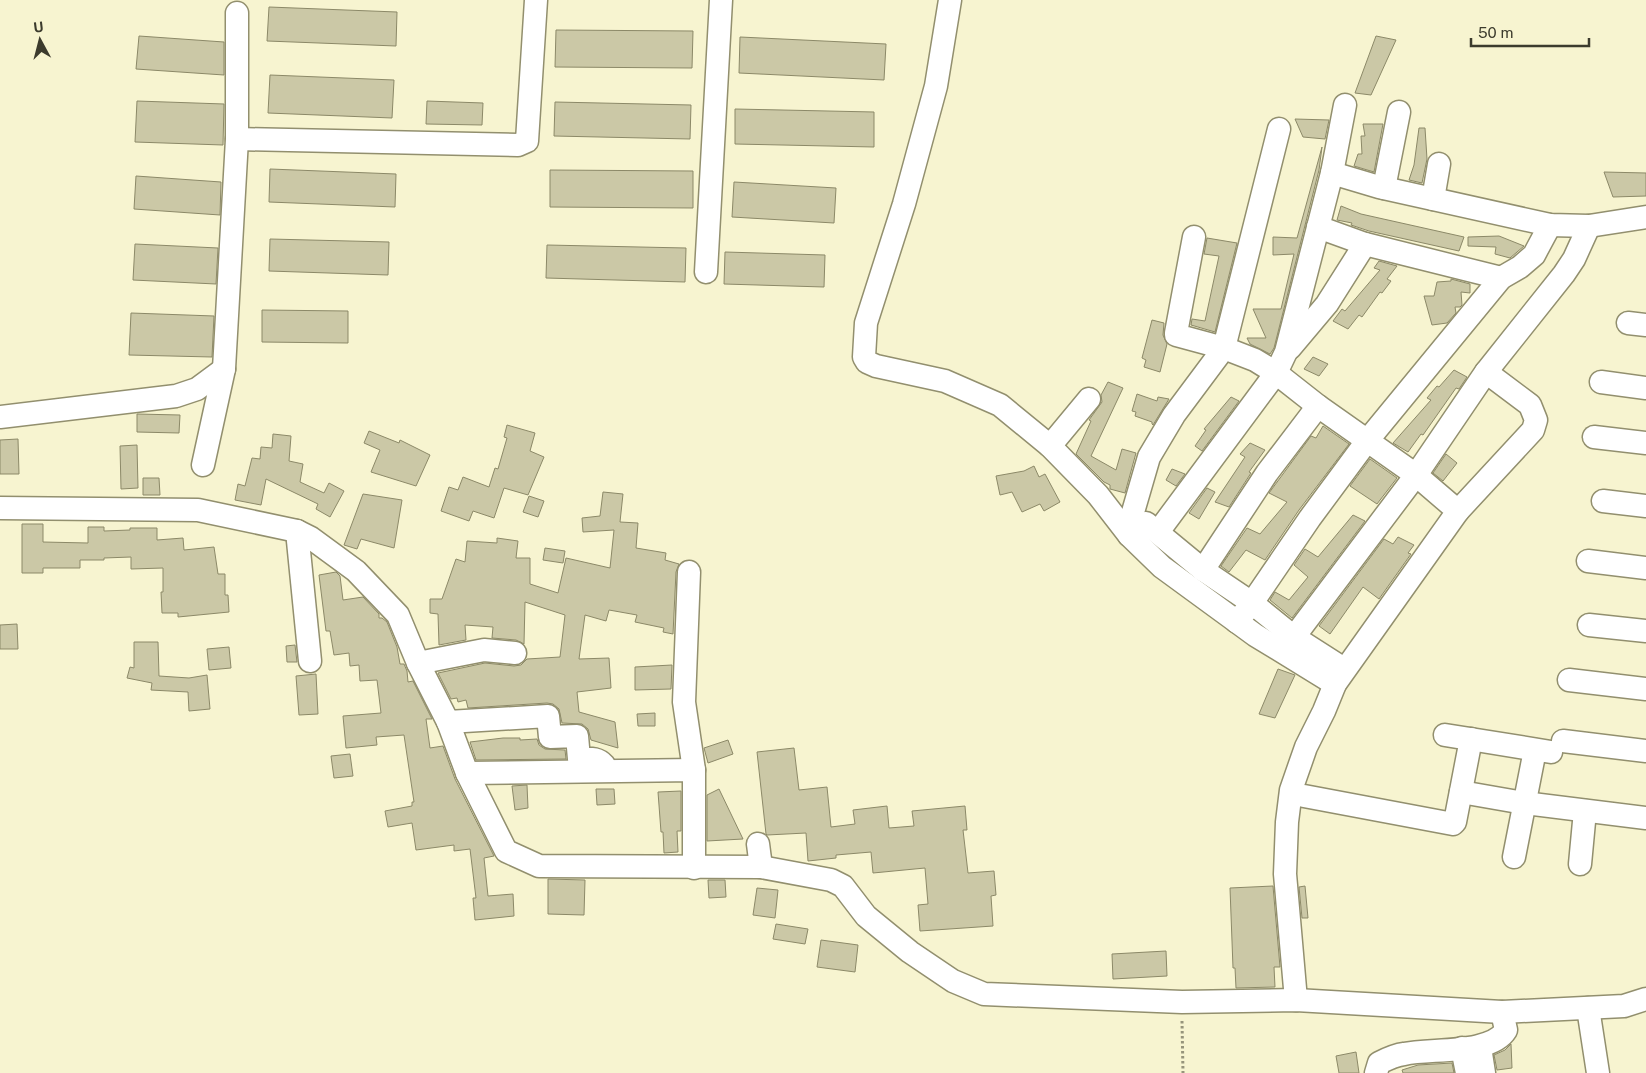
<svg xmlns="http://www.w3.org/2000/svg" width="1646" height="1073" viewBox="0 0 1646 1073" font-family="'Public Sans',sans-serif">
<rect width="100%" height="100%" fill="#f7f4d0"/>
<g fill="#cbc8a6" stroke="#8c8968">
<path d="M269,7L397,12L396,46L267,41Z"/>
<path d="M556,30L693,31L692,68L555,67Z"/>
<path d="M139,36L224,42V75L136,69Z"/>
<path d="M1376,36L1396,40L1371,95L1355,93Z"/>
<path d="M740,37L886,44L884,80L739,73Z"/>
<path d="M270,75L394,80L392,118L268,113Z"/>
<path d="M137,101L224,104L223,145L135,142Z"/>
<path d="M427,101L483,103L482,125L426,124Z"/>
<path d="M555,102L691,105L690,139L554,136Z"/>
<path d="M735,109L874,112V147L735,144Z"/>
<path d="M1295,119L1329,120L1325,139L1303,137Z"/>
<path d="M1363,124H1383L1374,172L1354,166L1358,154H1362L1361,136H1365Z"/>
<path d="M1419,128H1425L1427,159L1422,183L1409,180L1414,165Z"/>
<path d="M1322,147L1319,170L1274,348L1270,354L1250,344L1247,338H1266L1253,309H1281L1294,254L1273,255V237L1297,238Z"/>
<path d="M270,169L396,174L395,207L269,202Z"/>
<path d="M550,170L693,171V208L550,207Z"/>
<path d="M1604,172L1646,173V196L1613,197Z"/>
<path d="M136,176L221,182L220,215L134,209Z"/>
<path d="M734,182L836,188L834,223L732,217Z"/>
<path d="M1341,206L1361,214L1464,237L1459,251L1369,231L1351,225L1352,223L1337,220Z"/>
<path d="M1499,236L1524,246L1510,258L1495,254L1496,247L1468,246V237Z"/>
<path d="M1207,238L1237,243L1215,332L1191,325L1192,319L1205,321L1219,256L1204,254Z"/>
<path d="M270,239L389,242L388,275L269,271Z"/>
<path d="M135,244L218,248L216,284L133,280Z"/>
<path d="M547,245L686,248L685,282L546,278Z"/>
<path d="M725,252L825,255L824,287L724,284Z"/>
<path d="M1379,261L1397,266L1387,279L1391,281L1382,293L1380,292L1362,317L1359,315L1348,329L1333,321L1342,309L1345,311L1380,270L1374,268Z"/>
<path d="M1451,279L1470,284V293L1461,292L1462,305L1460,307H1455L1456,313L1447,323L1432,325L1424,296H1434L1437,282L1451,281Z"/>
<path d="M262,310L348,311V343L262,342Z"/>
<path d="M131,313L214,316L212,357L129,355Z"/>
<path d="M1152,320L1164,323L1163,335L1167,344L1160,372L1144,367L1146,360L1142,358Z"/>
<path d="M1313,357L1328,364L1319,376L1304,369Z"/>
<path d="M1454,370L1467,377L1459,389L1456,388L1423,435L1421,434L1408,452L1393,443L1431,400L1427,398L1437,386L1439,387Z"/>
<path d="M1108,382L1123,388L1091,456L1116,470L1122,449L1136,453L1125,493L1110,489V485L1104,482L1076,454L1091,421L1089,420L1102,402L1101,395Z"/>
<path d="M1137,394L1157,401L1158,397L1169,399L1153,425L1152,424V422L1135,416L1136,412L1132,411Z"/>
<path d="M1231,397L1239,401L1202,451L1195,446L1206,430L1204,429Z"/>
<path d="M137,414L180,415L179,433L137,432Z"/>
<path d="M507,425L535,433L530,451L544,457L528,495L504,488L494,518L473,511L469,521L441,511L449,487L458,490L463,477L489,487L495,468L498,469L507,438L504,437Z"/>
<path d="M1323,426L1349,444L1299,510L1265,560L1246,550L1229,572L1221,566L1247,528L1260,534L1287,502L1269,493L1311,436L1316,438Z"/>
<path d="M369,431L399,443L400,440L430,455L416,486L371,472L380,450L364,443Z"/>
<path d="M273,434L291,436L289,461L303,464L300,482L324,493L329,483L344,491L330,517L316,509L318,504L266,479L261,505L235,500L238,484L245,486L252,458L260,459L261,447L272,448Z"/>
<path d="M18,439L19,474H0V440Z"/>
<path d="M1250,443L1265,450L1249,472L1251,473L1229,507L1215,502L1245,457L1240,454Z"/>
<path d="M137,445L138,488L121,489L120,446Z"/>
<path d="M1446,454L1457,463L1443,481L1433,473Z"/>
<path d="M1370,459L1397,478L1377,504L1350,486Z"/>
<path d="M1034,466L1039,477L1045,474L1060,502L1044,511L1040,504L1022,512L1012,492L1000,495L996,476L1024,471Z"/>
<path d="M1172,469L1185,474L1176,486L1166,480Z"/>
<path d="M143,478H159L160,495H143Z"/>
<path d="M1207,488L1215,492L1199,519L1189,513Z"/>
<path d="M603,492L623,494L620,522L638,523L636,548L666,553L665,560L679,564L676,572L673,634L663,632L664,628L635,622L637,615L609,610L606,621L585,615L579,659L609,658L611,688L577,692L579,712L615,722L618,748L591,740L588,729L582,724L562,723L559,709L553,704L547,703L468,708L466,700L458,702L457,698L451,699L438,673L485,663L514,666L521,665L527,659L560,657L565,615L525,602L524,644L516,640L492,638L493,627L465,625L466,640L439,645L438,614L430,613V599H442L456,559L465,562L467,541L497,543V538L518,541L516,558H530V584L558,593L566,558L610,568L614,530L583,532L582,518L600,516Z"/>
<path d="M363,494L402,500L394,548L361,539L357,549L344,545Z"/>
<path d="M529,496L544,501L538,517L523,512Z"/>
<path d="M1353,515L1365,521L1292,618L1270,600L1275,592L1289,600L1308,577L1294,565L1305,549L1318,557Z"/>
<path d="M22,524H43V542L88,543V527H104V531L130,530V528H157V540L183,538L184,550L214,547L218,574H225V595H228L229,612L178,617V613H162L161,592H163V568L131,569V557L104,558V560H80V568H43V573H22Z"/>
<path d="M1398,537L1414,545L1408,553L1411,554L1379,599L1363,587L1330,634L1319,626L1384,539L1393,544Z"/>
<path d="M545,548L565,551L563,563L543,560Z"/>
<path d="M336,572L340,576L343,600L363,597L379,614V618H382L387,622L397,647L400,664H404L407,671L408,682L413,681L432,719H426L430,748L443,746L455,779L494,856L484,858L488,896L513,894L514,916L475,920L473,898H476L470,849L454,851V845L416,850L412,823L388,827L385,811L412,806V802H414L404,735L376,737L377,745L346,748L343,716L381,713L377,680L360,681L359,665L350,666L349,653L334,655L330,631H326L319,575Z"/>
<path d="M17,624L18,649H0V625Z"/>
<path d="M134,642H158L159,676L189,678L207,675L210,709L189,711L188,692L151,690L152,683L127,678L130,667L134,668Z"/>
<path d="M295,645L297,662H287L286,646Z"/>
<path d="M229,647L231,668L209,670L207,649Z"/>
<path d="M672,665L671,689L635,690V667Z"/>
<path d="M1278,669L1295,675L1275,718L1259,714Z"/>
<path d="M316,674L318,714L299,715L296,676Z"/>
<path d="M655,713V726H638L637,714Z"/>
<path d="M503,738H520V740L537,739L539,745L545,749L565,750L566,759L476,760L470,742Z"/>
<path d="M728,740L733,754L708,763L704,748Z"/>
<path d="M794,748L799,790L827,787L831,827L855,824L853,810L887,806L889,828L914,826L912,811L965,806L967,830H963L968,873L994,871L996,895L991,896L993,926L920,931L918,905L928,904L925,868L873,873L871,852L836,855V858L808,861L806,833L767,835L766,834L757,752Z"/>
<path d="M350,754L353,776L334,778L331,756Z"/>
<path d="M527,785L528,808L515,810L512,786Z"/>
<path d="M596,789H614L615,804L597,805Z"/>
<path d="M719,789L743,839L707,841V795Z"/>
<path d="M681,791V831H677L678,852L664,853L663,832H661L658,792Z"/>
<path d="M548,879L585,880L584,915L548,914Z"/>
<path d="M708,880H725L726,897L709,898Z"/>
<path d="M1273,886L1280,967H1274L1275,987L1236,988L1235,968H1233L1230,888Z"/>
<path d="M1305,886L1308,918H1302L1299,887Z"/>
<path d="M757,888L778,890L775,918L753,915Z"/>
<path d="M776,924L808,929L805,944L773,939Z"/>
<path d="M821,940L858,945L855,972L817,967Z"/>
<path d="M1166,951L1167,976L1113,979L1112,954Z"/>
<path d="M1511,1044L1512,1068L1497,1070L1494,1055L1505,1050Z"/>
<path d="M1356,1052L1359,1073H1339L1336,1056Z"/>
<path d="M1452,1063L1454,1073H1403L1402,1070L1418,1065Z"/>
</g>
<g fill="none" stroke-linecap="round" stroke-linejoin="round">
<g stroke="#928f6e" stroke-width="25">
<g id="minor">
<path d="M950,0L936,86L904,204L866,323L864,357L867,362L876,366L945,381L1000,405L1050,446L1098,495L1129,535L1162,567L1255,635L1335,684"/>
<path d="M237,139L518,145L527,141L536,0"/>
<path d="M1332,173L1379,187L1550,225L1589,226L1646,217"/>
<path d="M1384,188L1399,112"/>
<path d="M1433,199L1439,164"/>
<path d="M1318,227L1365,244L1501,278"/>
<path d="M1194,237L1176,333V335L1224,348L1279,129"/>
<path d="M706,272L721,0"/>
<path d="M1628,323L1646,325"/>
<path d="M1290,348L1327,304L1365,244"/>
<path d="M1601,382L1646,388"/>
<path d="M0,417L176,396L197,389L224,369"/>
<path d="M1594,437L1646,443"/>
<path d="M1050,446L1089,399"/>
<path d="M203,465L224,369L237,139V13"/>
<path d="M1603,501L1646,506"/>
<path d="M0,508L198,510L297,531L311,538L356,571L398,615L418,663L448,722L467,773L506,851L539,866L761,867L831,880L843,886L866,916L910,952L953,981L984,994L1182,1002L1296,1000L1502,1012L1624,1006L1646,999"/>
<path d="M1458,511L1533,430L1536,420L1530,405L1486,372"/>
<path d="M1146,523L1203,570L1252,603L1294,637L1344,669"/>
<path d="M297,531L310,661"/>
<path d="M1158,532L1276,373L1286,352L1332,173L1345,105"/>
<path d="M1129,535L1133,512L1149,457L1174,415L1224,348L1255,360L1276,373L1318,406L1416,475L1458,511L1335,684L1324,711L1306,747L1291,790L1287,822L1285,874L1296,1000"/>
<path d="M1588,561L1646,568"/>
<path d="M1203,570L1267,473L1318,406"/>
<path d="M689,572L684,702L694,770"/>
<path d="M1237,622L1252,603L1310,518L1367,441L1501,278L1520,267L1534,255L1550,225"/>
<path d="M1589,625L1646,631"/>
<path d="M1294,637L1416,475L1486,372L1564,274L1574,259L1589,226"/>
<path d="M418,663L484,650L515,653"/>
<path d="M1569,680L1646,689"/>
<path d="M448,722L548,716L550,737L577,736L579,759C589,759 597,757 604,765"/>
<path d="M1445,735L1551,752"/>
<path d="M1563,741L1646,751"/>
<path d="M467,773L694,770V868"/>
<path d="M1461,792L1524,803L1646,818"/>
<path d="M1304,796L1453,824L1455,822L1471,739"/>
<path d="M758,844L761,867"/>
<path d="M1514,857L1535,750"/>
<path d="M1580,864L1585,811"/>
<path d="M1588,1008L1598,1073"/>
<path d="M1480,1047L1484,1073"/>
<path d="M1462,1048L1467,1073"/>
<path d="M1376,1073L1379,1063C1387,1059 1395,1055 1404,1054C1431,1048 1491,1055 1506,1030L1502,1012"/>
</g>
</g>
<path stroke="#96947b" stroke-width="3" stroke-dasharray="2.5 2.5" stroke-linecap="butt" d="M1182,1021L1183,1073"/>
<use href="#minor" stroke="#fff" stroke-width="22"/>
</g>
<g transform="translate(40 40) rotate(353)" stroke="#f7f4d0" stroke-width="4" paint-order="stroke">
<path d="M0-4L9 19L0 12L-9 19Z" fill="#3c3b2d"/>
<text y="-8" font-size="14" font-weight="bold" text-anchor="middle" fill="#3c3b2d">U</text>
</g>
<path d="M1471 38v8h118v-8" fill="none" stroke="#3c3b2d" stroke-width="2.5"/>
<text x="1478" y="38" font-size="15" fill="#3c3b2d" stroke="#f7f4d0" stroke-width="4" paint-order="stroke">50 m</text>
</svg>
